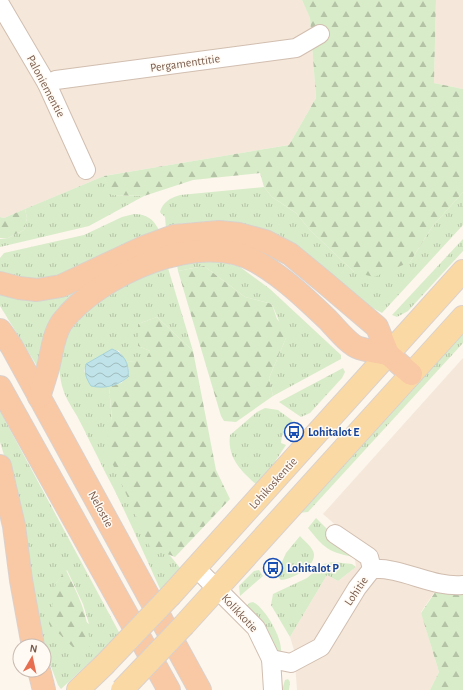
<svg xmlns="http://www.w3.org/2000/svg" width="463" height="690" viewBox="0 0 463 690" font-family="'Alegreya Sans',sans-serif">
<defs>
<pattern id="grass-tufts" width="24" height="20" patternUnits="userSpaceOnUse"><rect width="24" height="20" fill="#d8ecc9"/><path d="M3 7l-1-3M5 7V3M7 7l1-3M15 17l-1-3M17 17v-4M19 17l1-3" fill="none" stroke="#b4c2a5"/></pattern>
<pattern id="forest-firs" width="22" height="20" patternUnits="userSpaceOnUse"><rect width="22" height="20" fill="#d8ecc9"/><path d="M5 1l3.5 6h-7zM16 11l3.5 6h-7z" fill="#b4c2a5"/></pattern>
<pattern id="water-waves" width="16" height="10" patternUnits="userSpaceOnUse"><rect width="16" height="10" fill="#bfe3e8"/><path d="M0 5q4-4 8 0t8 0" fill="none" stroke="#a0bbbe"/></pattern>
</defs>
<rect width="100%" height="100%" fill="#fdf6ec"/>
<g fill="#f5e8da">
<path d="M0,0H302L310,17L316,98L289,145L104,176L4,218L0,217Z"/>
<path d="M436,0H463V89L434,83Z"/>
<path d="M463,358V590H436L421,612L439,672L430,690H297L294,650L290,637L327,575L338,581L356,567L354,553L338,527L323,514Z"/>
</g>
<g fill="url(#grass-tufts)" fill-rule="evenodd">
<path d="M104,176L112,195L144,196L89,226L0,247V239L8,238L24,230L27,218L25,209Z"/>
<path d="M264,187L272,197L296,213L310,230L354,272L410,262L432,227L463,192V225L382,313L369,306L321,266L227,222L183,223L166,228L165,217L160,212C163,202 170,198 180,195Z"/>
<path d="M134,214C147,214 153,219 159,230L58,275C40,280 17,282 0,272V258L4,253L84,235L122,217Z"/>
<path d="M463,239V251L408,311L397,317L392,315Z"/>
<path d="M219,261L240,267L270,289L341,355V359L273,396L269,378L286,338L272,304L245,297L204,266L178,271L177,264L190,262Z"/>
<path d="M168,268L193,351L157,317L138,324V346L150,351L145,361L126,362L119,351L112,349L86,364L84,371L91,386L109,387L114,444L156,538L180,568L161,591C142,550 125,509 104,470C95,452 86,433 77,416C71,406 65,397 62,386C45,318 116,286 168,268Z"/>
<path d="M92,280L37,366L0,306V292Z"/>
<path d="M463,331V343L308,512L298,513Z"/>
<path d="M343,368L345,372L342,378L310,413L301,417L279,402Z"/>
<path d="M265,408L278,410L293,421L282,436L281,443L286,445L268,472L256,484C241,471 227,457 230,435L257,412Z"/>
<path d="M0,411L120,634L61,689L58,685L48,659L37,615L10,475L0,442ZM67,570L83,604L89,624L55,599L56,583Z"/>
<path d="M316,518L355,557C329,553 324,548 308,528Z"/>
<path d="M300,536C304,541 313,547 314,554C315,568 292,579 281,580L276,575L286,553Z"/>
<path d="M333,562L352,564L356,567L338,581L327,575L290,637L271,605L273,594L307,578L323,564Z"/>
<path d="M259,570L263,576L240,596L239,586L254,571Z"/>
<path d="M253,602C266,609 283,639 281,653L275,650L267,630L247,606L249,603Z"/>
<path d="M288,679L290,682L289,690H282L285,680Z"/>
</g>
<g fill="url(#forest-firs)">
<path d="M302,0H436L434,83L463,89V192L432,227L410,262L374,277L354,272L310,230L296,213L272,197L264,187L260,173L193,180L144,196L111,195L104,176L289,145L316,98L310,18Z"/>
<path d="M25,209L27,218L24,230L8,238H0V217L4,218Z"/>
<path d="M204,266L245,297L272,304L277,319L286,328V338L269,378L273,396L236,422L224,421L221,416L178,271Z"/>
<path d="M157,317L193,351L216,470L230,499L175,557L150,547L105,447L112,419L109,387L121,383L128,377L129,369L126,362L145,360L150,351L138,346V324Z"/>
<path d="M66,570C80,599 88,614 90,647L78,652L49,624L56,583Z"/>
<path d="M436,591H463V690H430L439,672L421,613Z"/>
</g>
<path fill="url(#water-waves)" stroke="#a5d3da" d="M112,349C124,353 130,365 128,377C117,386 105,389 91,386C86,378 84,373 86,364Z"/>
<g fill="none" stroke-linecap="round" stroke-linejoin="round">
<g stroke="#d1beb0" stroke-width="20">
<g id="minor">
<path d="M0,4L47,84L86,170"/>
<path d="M47,84L56,80L296,48L320,34"/>
<path d="M335,534L369,557L372,569"/>
<path d="M196,568L256,628L271,659L273,690"/>
<path d="M271,659L291,663L321,647L357,588L372,569C403,567 432,588 463,585"/>
</g>
</g>
<g stroke="#dad1cd" stroke-width="24">
<g id="primary">
<path d="M171,595L463,271"/>
<path d="M184,625L463,317"/>
<path d="M78,690L104,665"/>
</g>
</g>
<g stroke="#dad1cd" stroke-width="24">
<g id="trunk">
<path d="M0,283L19,288L37,290L61,286L144,247L174,236L219,232L239,234L265,241L290,254L324,282L377,327L388,354L411,374"/>
<path d="M0,330L12,347L200,690"/>
<path d="M0,387L169,690"/>
<path d="M39,397C42,388 45,378 48,368C52,353 53,335 62,322C98,275 201,228 257,262C283,277 305,298 327,319C335,327 349,345 359,348C368,351 379,352 388,354"/>
<path d="M0,466L14,526L21,580L33,646"/>
<path d="M39,670L44,690"/>
</g>
</g>
<use href="#minor" stroke="#fff" stroke-width="18"/>
<use href="#primary" stroke="#fbd9a5" stroke-width="22"/>
<use href="#trunk" stroke="#f9c8a4" stroke-width="22"/>
<g stroke="#dad1cd" stroke-width="24" stroke-linecap="butt">
<g id="primary-bridge">
<path d="M104,665L171,595"/>
<path d="M122,690L184,625"/>
</g>
</g>
<use href="#primary-bridge" stroke="#fbd9a5" stroke-width="22"/>
</g>
<defs>
<g id="bus-ring" transform="scale(1)"><circle r="9.5" fill="#fffaf3" stroke="#1a4fb4" stroke-width="1.5"/><path d="M-5-6H5V4H4V6H2V4H-2V6H-4V4H-5ZM-3.5-4V0h7V-4ZM-3.5 1.2v1.5H-2V1.2ZM2 1.2v1.5H3.5V1.2Z" fill="#1a4fb4"/></g>
</defs>
<g fill-rule="evenodd">
<use href="#bus-ring" x="294" y="432"/>
<use href="#bus-ring" x="273" y="568"/>
</g>
<g text-anchor="middle" dominant-baseline="central" stroke-width="3" stroke-linejoin="round" paint-order="stroke">
<g font-size="12" fill="#7a5c4d" stroke="#fffaf3">
<text transform="translate(185 63) rotate(-8)">Pergamenttitie</text>
<text transform="translate(46 86) rotate(62)">Paloniementie</text>
<text transform="translate(273 483) rotate(-48)">Lohikoskentie</text>
<text transform="translate(101 509) rotate(61)">Nelostie</text>
<text transform="translate(356 591) rotate(-56)">Lohitie</text>
<text transform="translate(240 613) rotate(47)">Kolikkotie</text>
</g>
<g font-size="12" font-weight="bold" fill="#164399" stroke="#fffaf3" text-anchor="start">
<text x="308" y="432">Lohitalot E</text>
<text x="287" y="568">Lohitalot P</text>
</g>
</g>
<g transform="translate(32 658) rotate(9)"><circle r="19" fill="#fffaf3" stroke="#cabbb1"/>
<path d="M0-3L7 15L0 10L-7 15Z" fill="#e76f51"/>
<text y="-6" font-size="11" font-weight="bold" text-anchor="middle" fill="#7a5c4d">N</text>
</g>
</svg>
